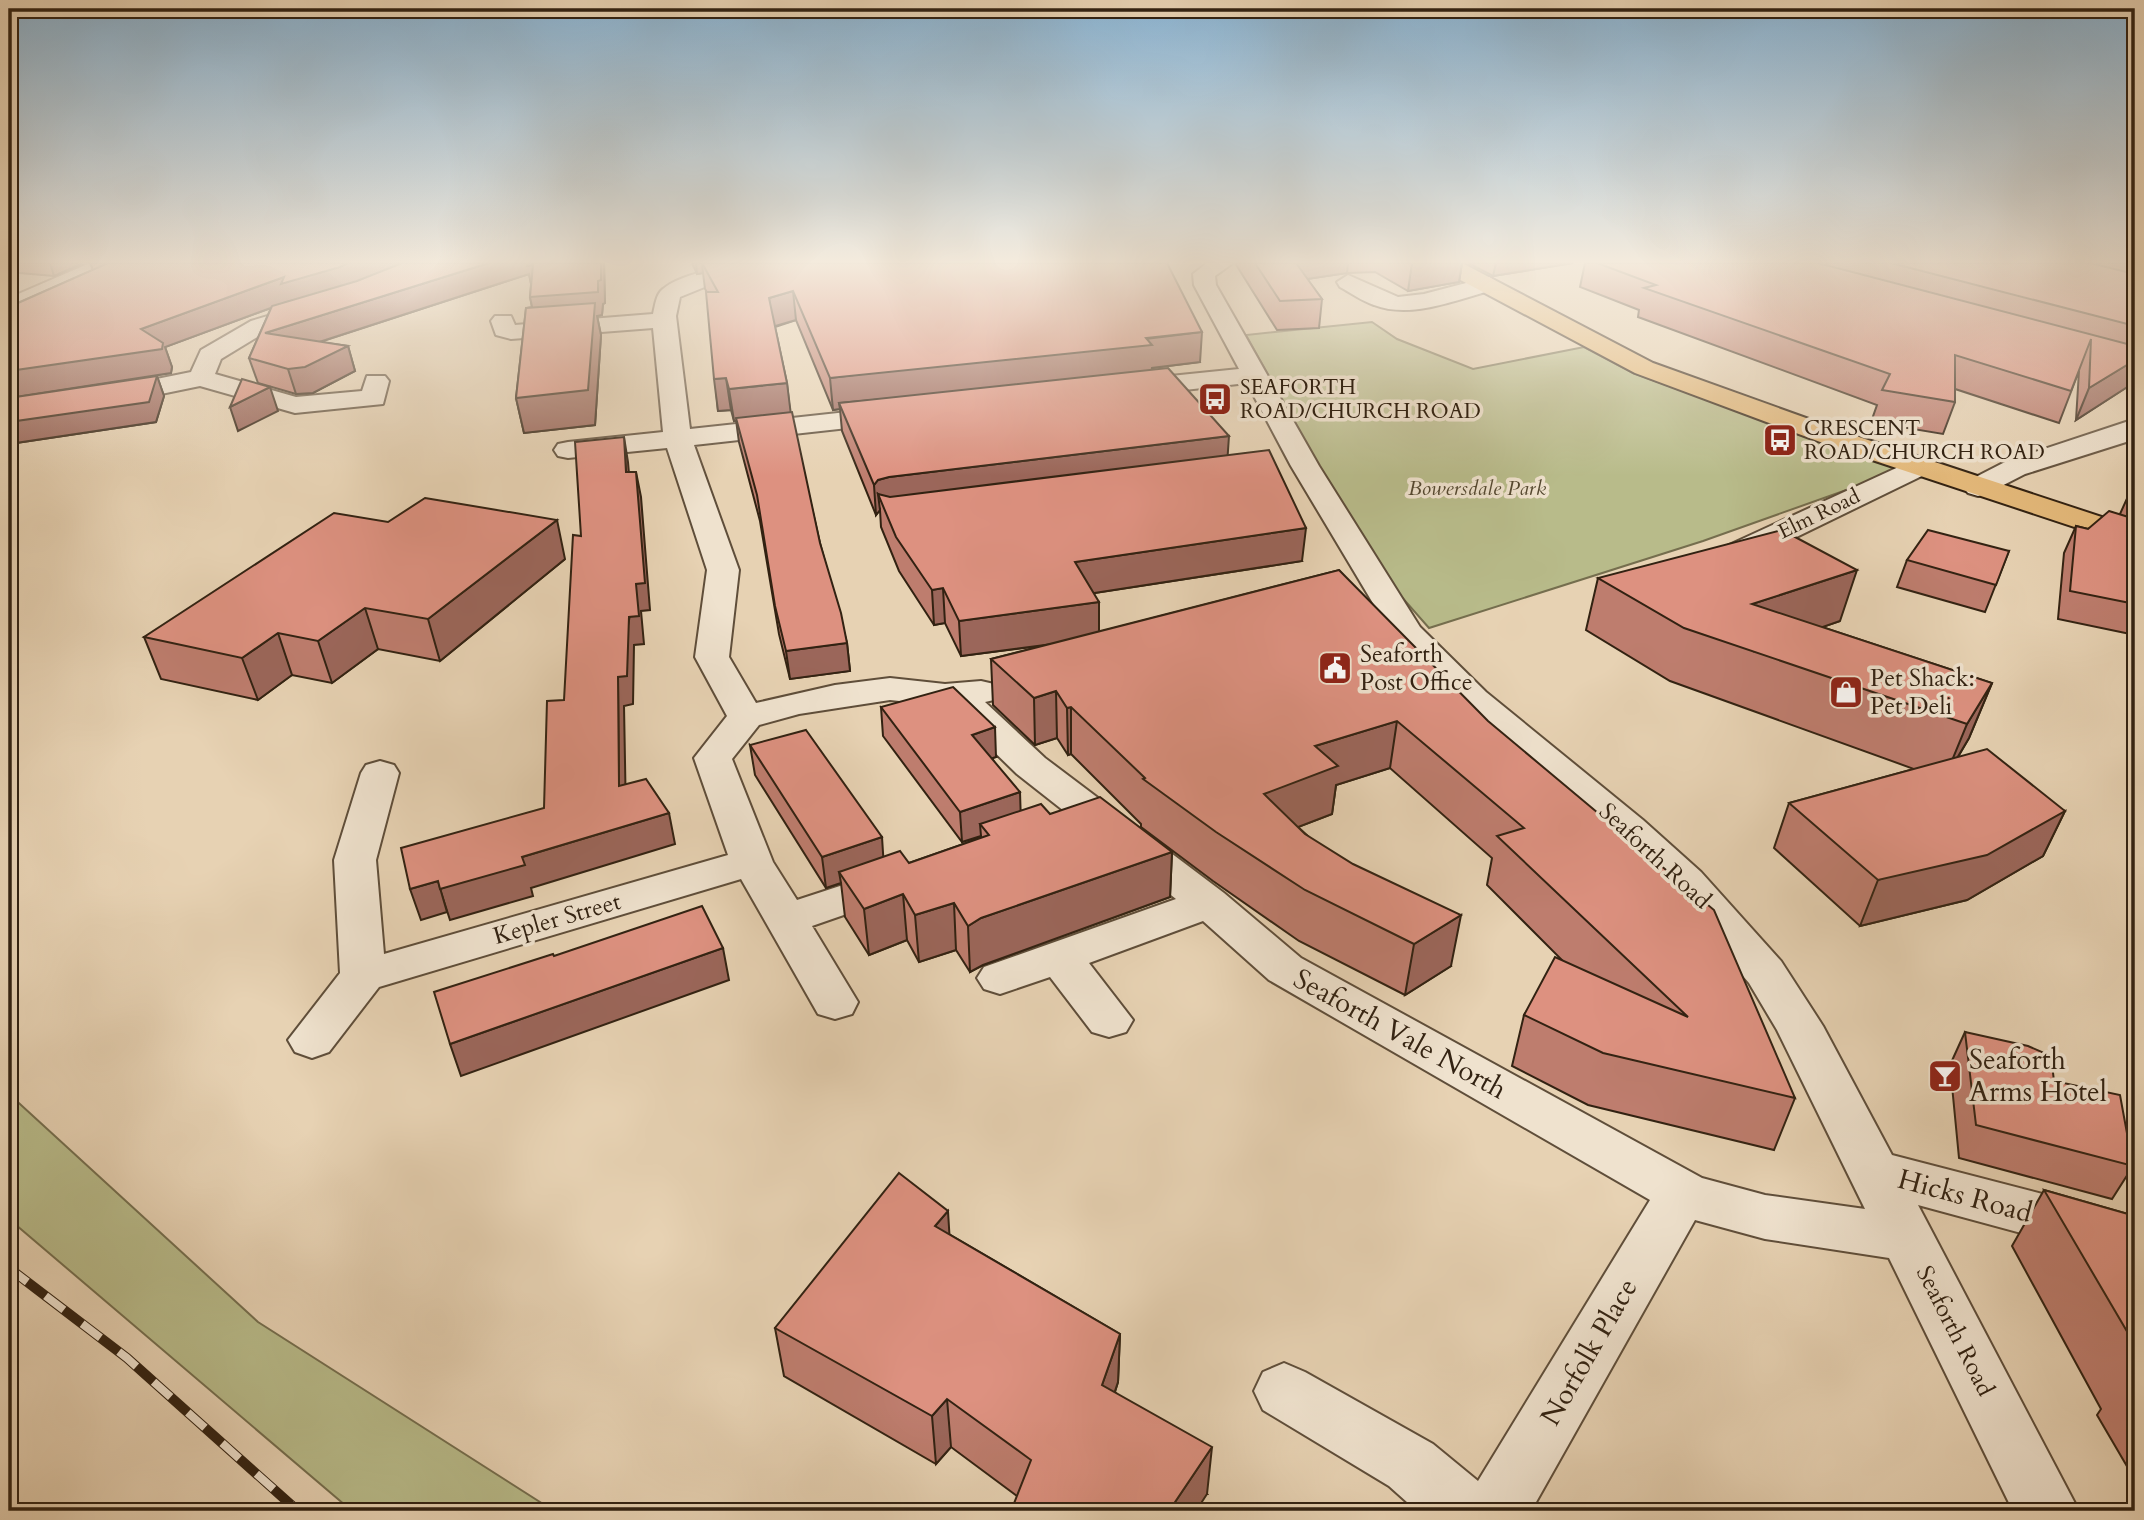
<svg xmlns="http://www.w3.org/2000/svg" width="2144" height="1520" viewBox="0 0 2144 1520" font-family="Cardo,serif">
<rect width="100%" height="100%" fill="#e7d2b3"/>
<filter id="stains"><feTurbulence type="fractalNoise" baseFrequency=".00286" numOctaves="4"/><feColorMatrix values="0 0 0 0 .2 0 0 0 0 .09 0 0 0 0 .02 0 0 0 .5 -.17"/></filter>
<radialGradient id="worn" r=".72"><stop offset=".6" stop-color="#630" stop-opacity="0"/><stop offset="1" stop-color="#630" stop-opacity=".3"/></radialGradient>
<g fill="#b8bb8a" stroke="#756e4e" stroke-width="2">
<path d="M1372,322L1397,339L1473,369L1584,347L1633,373L1898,469L1866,483L1703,541L1429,628L1399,594L1318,466L1246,335Z"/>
<path d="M9,1094L258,1322L554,1511H352L9,1219Z"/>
</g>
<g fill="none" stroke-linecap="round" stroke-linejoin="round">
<g stroke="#5f4e3a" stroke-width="4">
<g id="minor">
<path d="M90,263H119L116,268L9,313V298Z"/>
<path d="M1207,263H1233L1215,276L1216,285L1319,466L1420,627L1486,692L1643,820L1701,872L1781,961L1823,1026L1892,1155L2135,1218V1264L1918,1205L2079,1511H2013L1889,1258L1765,1239L1695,1220L1531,1511H1417L1389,1486L1263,1410L1254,1391L1263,1372L1284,1363L1305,1372L1433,1444L1478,1481L1650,1200L1269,980L1203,921L1089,963L1133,1020L1126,1032L1109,1037L1092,1032L1050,977L1000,994L984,989L977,978L984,967L1176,899L1017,774L947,706L890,700L799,714L759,725L732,759L773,862L797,900L892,869L907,873L913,883L907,893L812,926L858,1002L852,1014L835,1019L818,1014L741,879L379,987L329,1052L312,1058L295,1052L288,1040L340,973L334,860L361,773L366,765L380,761L394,765L399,773L376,860L384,954L728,855L694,758L727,716L695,657L707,570L667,448L568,458L558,456L554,450L558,444L568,442L663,432L653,328L511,339L496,335L491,321L495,316H511L515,325L653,314C655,306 656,294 663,289C683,272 740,262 765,268L768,273L765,278L712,284L680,297L676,316L690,429L893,407L902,409L906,415L902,421L893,423L694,445L739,570L729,657L756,703L835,685L890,678L945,684L981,681L994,684L999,692L994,700L985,702L1045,758L1224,893L1301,958L1702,1178L1765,1195L1865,1209L1777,1030L1749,983L1671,892L1615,838L1460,708L1395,640L1291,466L1247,383L1131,396L1122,393L1118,388L1122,383L1131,380L1239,369L1194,285L1193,274Z"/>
<path d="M1348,275L1398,297L1424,294L1489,277L1500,284L1497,289C1459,298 1413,320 1374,305C1362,301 1351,293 1340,287L1337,282Z"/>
<path d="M315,302L323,304L327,309L323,314L267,331L221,359L215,374L296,397L362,391L367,376H385L389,381L383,404L295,413L200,386L127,401L9,417V401L127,385L191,372L201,350L251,321Z"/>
<path d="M2135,419V437L2126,442L2025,474L1988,493L1978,496L1968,493L1963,487L1968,481L2005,462Z"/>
<path d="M1918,458L1928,461L1932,467L1928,473L1749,560L1738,562L1727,560L1722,553L1727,546Z"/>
</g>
</g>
<g stroke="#322212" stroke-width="4">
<path id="major" d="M1435,263H1462L1653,363L1859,437L2135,528V547L1839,449L1635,373L1438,268Z"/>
</g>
<use href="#minor" fill="#efe2ce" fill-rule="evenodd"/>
<use href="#major" fill="#e4b97a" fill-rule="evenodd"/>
<g stroke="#322212" stroke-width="10">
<path id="rail" d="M9,1268L127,1358L298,1511"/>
</g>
<use href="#rail" stroke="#efe2ce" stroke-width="8" stroke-dasharray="23" stroke-linecap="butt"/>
</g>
<g fill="#be7d6e" stroke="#322212" stroke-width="2">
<path d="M9,263H83L54,276L9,272Z"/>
<path d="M90,263H604L605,303L603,304L602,315L597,316L601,335L595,425L524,433L516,398L526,308L532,307L530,297L531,284L529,274L320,342L348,346L355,371L313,393L296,394L258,383L249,358L271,308L165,347L172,367L171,373L26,396L157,376L164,396L156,422L9,444V307L93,270Z"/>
<path d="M692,263H1167L1200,362L1152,368V369L1227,455L1302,561L1094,593L1099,632L1339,570L1795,1098L1774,1150L1588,1105L1512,1066L1524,1015L1562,960L1487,885L1492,858L1390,768L1336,785L1332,814L1298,827L1451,966L1405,995L1299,941L1213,881L1141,827V824L1071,754L1068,755L1057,738L1035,745L993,705L991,659L1048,645L961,656L945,623L934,625L899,571L881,527L880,510L876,515L842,431L840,409L833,410L796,320L775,327L787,383L790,412L820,543L847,643L850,671L790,679L779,634L760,521L739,442L736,420L734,421L731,410L718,411L707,292L705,289L703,273L697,274Z"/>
<path d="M1235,263H1462L1459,282L1408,291L1375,272L1347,273L1307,279L1322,299L1319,328L1277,330Z"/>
<path d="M1468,263H1573L1493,276Z"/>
<path d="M1585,263H2135V382L2076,420L2079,371L2059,423L1955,389V402L1943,434L1871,422L1877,405L1638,317L1639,310L1580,287Z"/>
<path d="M2135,488V635L2058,619L2064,553L2076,526L2088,529L2120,514L2129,494Z"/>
<path d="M2009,551L1985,612L1897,587L1907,560Z"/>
<path d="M565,559L440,661L378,649L332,683L292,675L258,700L161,679L144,637Z"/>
<path d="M1598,578L1840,621L1822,627L1992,683L1969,738L1958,757L2065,811L2043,856L1967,900L1860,926L1774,848L1789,803L1914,769L1670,681L1586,630Z"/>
<path d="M881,707L996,757L992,758L1021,811L1050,814L1172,852L1170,897L983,965L970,972L956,950L919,962L907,940L869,955L845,917L841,883L826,888L755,775L750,745L883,857L909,863L981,838V836L962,842L883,736Z"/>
<path d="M1965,1032L2054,1081L2133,1166L2112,1199L1959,1158L1950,1065Z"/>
<path d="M2044,1190L2135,1216V1480L2097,1415L2101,1409L2012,1246Z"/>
<path d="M949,1234L1120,1334L1118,1382L1115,1392L1207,1494L1017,1496L951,1447L936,1464L784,1376L775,1328Z"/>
</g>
<g fill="#9b665a" stroke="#322212" stroke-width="2">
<path d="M50,263H83L54,276Z"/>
<path d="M348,263H404L346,290L287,302L165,347L172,367L171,373L9,398V371L141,329L284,277Z"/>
<path d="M489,263H531L533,265L532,288L529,274L273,357L265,333Z"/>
<path d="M601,263H604L605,303L603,304L602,315L597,316L601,335L595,425L524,433L516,398L535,321L530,297Z"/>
<path d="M696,263H702L703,273L697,274Z"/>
<path d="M1289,263H1348L1347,273L1287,282Z"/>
<path d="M1412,263H1462L1459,282L1408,291Z"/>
<path d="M1496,263H1573L1493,276Z"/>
<path d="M793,291L796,320L772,327L769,298Z"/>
<path d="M1202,332L1200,362L1152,368L1151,376L839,403L840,409L833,410L830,378Z"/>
<path d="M348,346L355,371L313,393L296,394L288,369Z"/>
<path d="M2135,360V382L2076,420L2089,388Z"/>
<path d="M157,376L164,396L156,422L9,444V422Z"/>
<path d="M726,378L731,410L718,411L714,379Z"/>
<path d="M787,383L791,415L734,421L729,389Z"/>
<path d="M270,387L278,411L238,431L230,407Z"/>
<path d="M1229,436L1227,465L892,506L878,494L880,510L876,515L874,485L878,480L889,477Z"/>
<path d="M624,437L628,462L631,498L626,472Z"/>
<path d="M636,472L641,497L650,610L641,611L644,644L634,645L633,704L624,706L626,817L619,786L618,677L636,584Z"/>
<path d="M557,520L565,559L440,661L428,619Z"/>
<path d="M1306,528L1302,561L1075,596V562Z"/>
<path d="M1857,570L1840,621L1754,651L1752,604Z"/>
<path d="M943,588L945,623L934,625L932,590Z"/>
<path d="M1099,602V638L961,656L959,621Z"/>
<path d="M365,608L378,649L332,683L318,641Z"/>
<path d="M278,633L292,675L258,700L242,658Z"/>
<path d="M847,643L850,671L790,679L786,651Z"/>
<path d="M1992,683L1969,738L1944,780L1967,724Z"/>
<path d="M1056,691L1057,738L1035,745L1034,698Z"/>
<path d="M1071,707V754L1068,755L1067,708Z"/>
<path d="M1397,721L1390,768L1336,785L1332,814L1259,842L1264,794L1315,746Z"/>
<path d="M995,727L996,757L974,764L972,735Z"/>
<path d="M1020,792L1021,823L980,824L981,836L962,842L960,812Z"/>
<path d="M2065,811L2043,856L1967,900L1860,926L1878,880Z"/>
<path d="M669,813L675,844L531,888L533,896L450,920L440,889L522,857Z"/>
<path d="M882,837L884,868L839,872L841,883L826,888L822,857Z"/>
<path d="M1172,852L1170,897L983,965L970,972L968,926L981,918Z"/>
<path d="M438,881L447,912L421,920L410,889Z"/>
<path d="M903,894L907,940L869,955L864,909Z"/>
<path d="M954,903L956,950L919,962L915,915Z"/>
<path d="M1461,915L1451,966L1405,995L1414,944Z"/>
<path d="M723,948L729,980L461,1076L450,1044Z"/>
<path d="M948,1211L951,1260L935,1226Z"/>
<path d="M1120,1334L1118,1382L1101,1433L1102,1385Z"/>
<path d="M947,1399L951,1447L936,1464L932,1416Z"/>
<path d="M1212,1447L1207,1494L1196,1511H1169Z"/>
</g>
<g fill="#dd9180" stroke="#322212" stroke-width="2">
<path d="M108,263H348L340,267L281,284L284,277L141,329L163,343L162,349L9,371V307Z"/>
<path d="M402,263H489L265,333L348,346L305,367L288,369L249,358L272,306L357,281Z"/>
<path d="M528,263H601V280L598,281V292L530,297L533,265L527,266Z"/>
<path d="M702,263H1167L1202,332L1146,338L1152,345L830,378L793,291L769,298L787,383L729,389L726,378L714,379L706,292H718Z"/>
<path d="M1255,263H1296L1322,299L1280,301Z"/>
<path d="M1597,263H1818L2135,346V360L2089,388L2091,339L2071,391L1955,355V402L1882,390L1890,374L1644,288L1656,285Z"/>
<path d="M1891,263H2090L2135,274V326Z"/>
<path d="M595,303L588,390L516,398L526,308Z"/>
<path d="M1168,368L1229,436L889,477L878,480L874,485L839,403Z"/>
<path d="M157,376L149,402L9,422V398Z"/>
<path d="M242,379L270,387L230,407Z"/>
<path d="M792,412L820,543L841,613L847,643L786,651L775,606L757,495L736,418Z"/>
<path d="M624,437L626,472H636L645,583L636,584L639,616L629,617L627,676L618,677L619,786L646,779L669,813L522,857L525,865L440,889L438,881L410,889L401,848L544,808L547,701L564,700L573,535L581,536L575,442Z"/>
<path d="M1269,450L1306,528L1075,562L1099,602L959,621L943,588L932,590L896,537L878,494L890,497Z"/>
<path d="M2135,488V496L2129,494Z"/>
<path d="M425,498L557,520L428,619L365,608L318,641L278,633L242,658L144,637L334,513L388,522Z"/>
<path d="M2109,511L2135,519V604L2070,591L2076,526L2088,529Z"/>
<path d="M1782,530L1857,570L1752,604L1992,683L1967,724L1684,628L1598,578Z"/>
<path d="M1928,530L2009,551L1996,585L1907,560Z"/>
<path d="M1339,570L1488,721L1714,910L1795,1098L1603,1053L1524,1015L1555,957L1688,1017L1497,836L1524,828L1397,721L1315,746L1338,766L1264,794L1305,834L1353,864L1461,915L1414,944L1305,890L1216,832L1143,779L1145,778L1071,707L1067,708L1056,691L1034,698L991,659Z"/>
<path d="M953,687L995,727L972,735L1020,792L960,812L881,707Z"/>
<path d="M806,730L882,837L822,857L750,745Z"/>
<path d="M1987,749L2065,811L1987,855L1878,880L1789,803Z"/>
<path d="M1100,797L1172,852L981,918L968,926L954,903L915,915L903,894L864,909L839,872L900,851L909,863L989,835L980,824L1041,804L1050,814Z"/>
<path d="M702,906L723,948L450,1044L434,992L553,954L554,956Z"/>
<path d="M1965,1032L2028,1046L2051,1056L2054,1081L2120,1095L2133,1166L1976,1125Z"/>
<path d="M899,1173L948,1211L935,1226L1120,1334L1102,1385L1212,1447L1169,1511H1011L1031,1460L947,1399L932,1416L775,1328Z"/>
<path d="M2044,1190L2135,1216V1345Z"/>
</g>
<linearGradient id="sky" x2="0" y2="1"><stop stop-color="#89b4d4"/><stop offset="0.55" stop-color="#f4ebdd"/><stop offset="1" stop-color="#f4ebdd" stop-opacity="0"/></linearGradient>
<rect width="2144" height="476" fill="url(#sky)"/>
<defs>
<g id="bus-square" transform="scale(1.75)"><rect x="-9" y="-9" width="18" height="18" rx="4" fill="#8f2418" stroke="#efe2ce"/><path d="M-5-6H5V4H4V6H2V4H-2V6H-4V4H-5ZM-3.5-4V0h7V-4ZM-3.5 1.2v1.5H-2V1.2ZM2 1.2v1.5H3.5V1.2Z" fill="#fff"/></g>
<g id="civic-square" transform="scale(1.75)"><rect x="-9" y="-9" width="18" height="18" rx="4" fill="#8f2418" stroke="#efe2ce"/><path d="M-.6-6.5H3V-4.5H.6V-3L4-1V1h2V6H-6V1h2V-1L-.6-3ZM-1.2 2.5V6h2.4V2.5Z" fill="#fff"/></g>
<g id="shop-square" transform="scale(1.75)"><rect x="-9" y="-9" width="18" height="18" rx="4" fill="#8f2418" stroke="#efe2ce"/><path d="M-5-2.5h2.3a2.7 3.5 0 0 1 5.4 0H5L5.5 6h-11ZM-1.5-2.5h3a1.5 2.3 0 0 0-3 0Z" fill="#fff"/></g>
<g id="bar-square" transform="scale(1.75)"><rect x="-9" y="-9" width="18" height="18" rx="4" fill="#8f2418" stroke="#efe2ce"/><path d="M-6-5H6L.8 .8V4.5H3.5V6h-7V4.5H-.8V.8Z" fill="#fff"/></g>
</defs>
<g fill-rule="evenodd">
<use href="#bus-square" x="1215" y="399"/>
<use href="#bus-square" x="1780" y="440"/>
<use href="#civic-square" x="1335" y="668"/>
<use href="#shop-square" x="1846" y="692"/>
<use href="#bar-square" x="1945" y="1076"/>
</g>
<g text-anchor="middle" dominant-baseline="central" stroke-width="7" stroke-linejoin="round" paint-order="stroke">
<g font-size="21" fill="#322212" stroke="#efe2ce" text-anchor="start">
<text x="1240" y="387">SEAFORTH<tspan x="1240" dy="24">ROAD/CHURCH ROAD</tspan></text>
<text x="1804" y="428">CRESCENT<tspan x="1804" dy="24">ROAD/CHURCH ROAD</tspan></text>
</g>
<g font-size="21" font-style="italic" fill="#544830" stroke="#efe2ce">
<text x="1477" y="488">Bowersdale Park</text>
</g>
<g font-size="21" fill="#322212" stroke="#efe2ce">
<text transform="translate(1819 514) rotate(-26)">Elm Road</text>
</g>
<g font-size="24" fill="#322212" stroke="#efe2ce" text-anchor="start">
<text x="1360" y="654">Seaforth<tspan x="1360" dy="28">Post Office</tspan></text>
<text x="1870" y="678">Pet Shack:<tspan x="1870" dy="28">Pet Deli</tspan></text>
</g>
<g font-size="24" fill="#322212" stroke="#efe2ce">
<text transform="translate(1655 856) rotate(43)">Seaforth Road</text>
<text transform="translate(557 919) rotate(-16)">Kepler Street</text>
<text transform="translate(1955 1331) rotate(63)">Seaforth Road</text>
</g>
<g font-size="28" fill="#322212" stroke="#efe2ce">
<text transform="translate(1400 1034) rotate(29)">Seaforth Vale North</text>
<text transform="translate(1965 1196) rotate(15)">Hicks Road</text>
<text transform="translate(1589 1352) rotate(-60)">Norfolk Place</text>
</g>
<g font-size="28" fill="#322212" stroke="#efe2ce" text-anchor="start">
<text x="1969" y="1060">Seaforth<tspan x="1969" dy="32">Arms Hotel</tspan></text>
</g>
</g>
<rect width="2144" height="1520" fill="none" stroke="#e7d2b3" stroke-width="35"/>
<rect x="10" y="10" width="2123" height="1499" fill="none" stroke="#322212" stroke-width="3.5"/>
<rect x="18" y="18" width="2109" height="1485" fill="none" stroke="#322212" stroke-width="2"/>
<rect width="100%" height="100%" filter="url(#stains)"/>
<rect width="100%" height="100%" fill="url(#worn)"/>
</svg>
